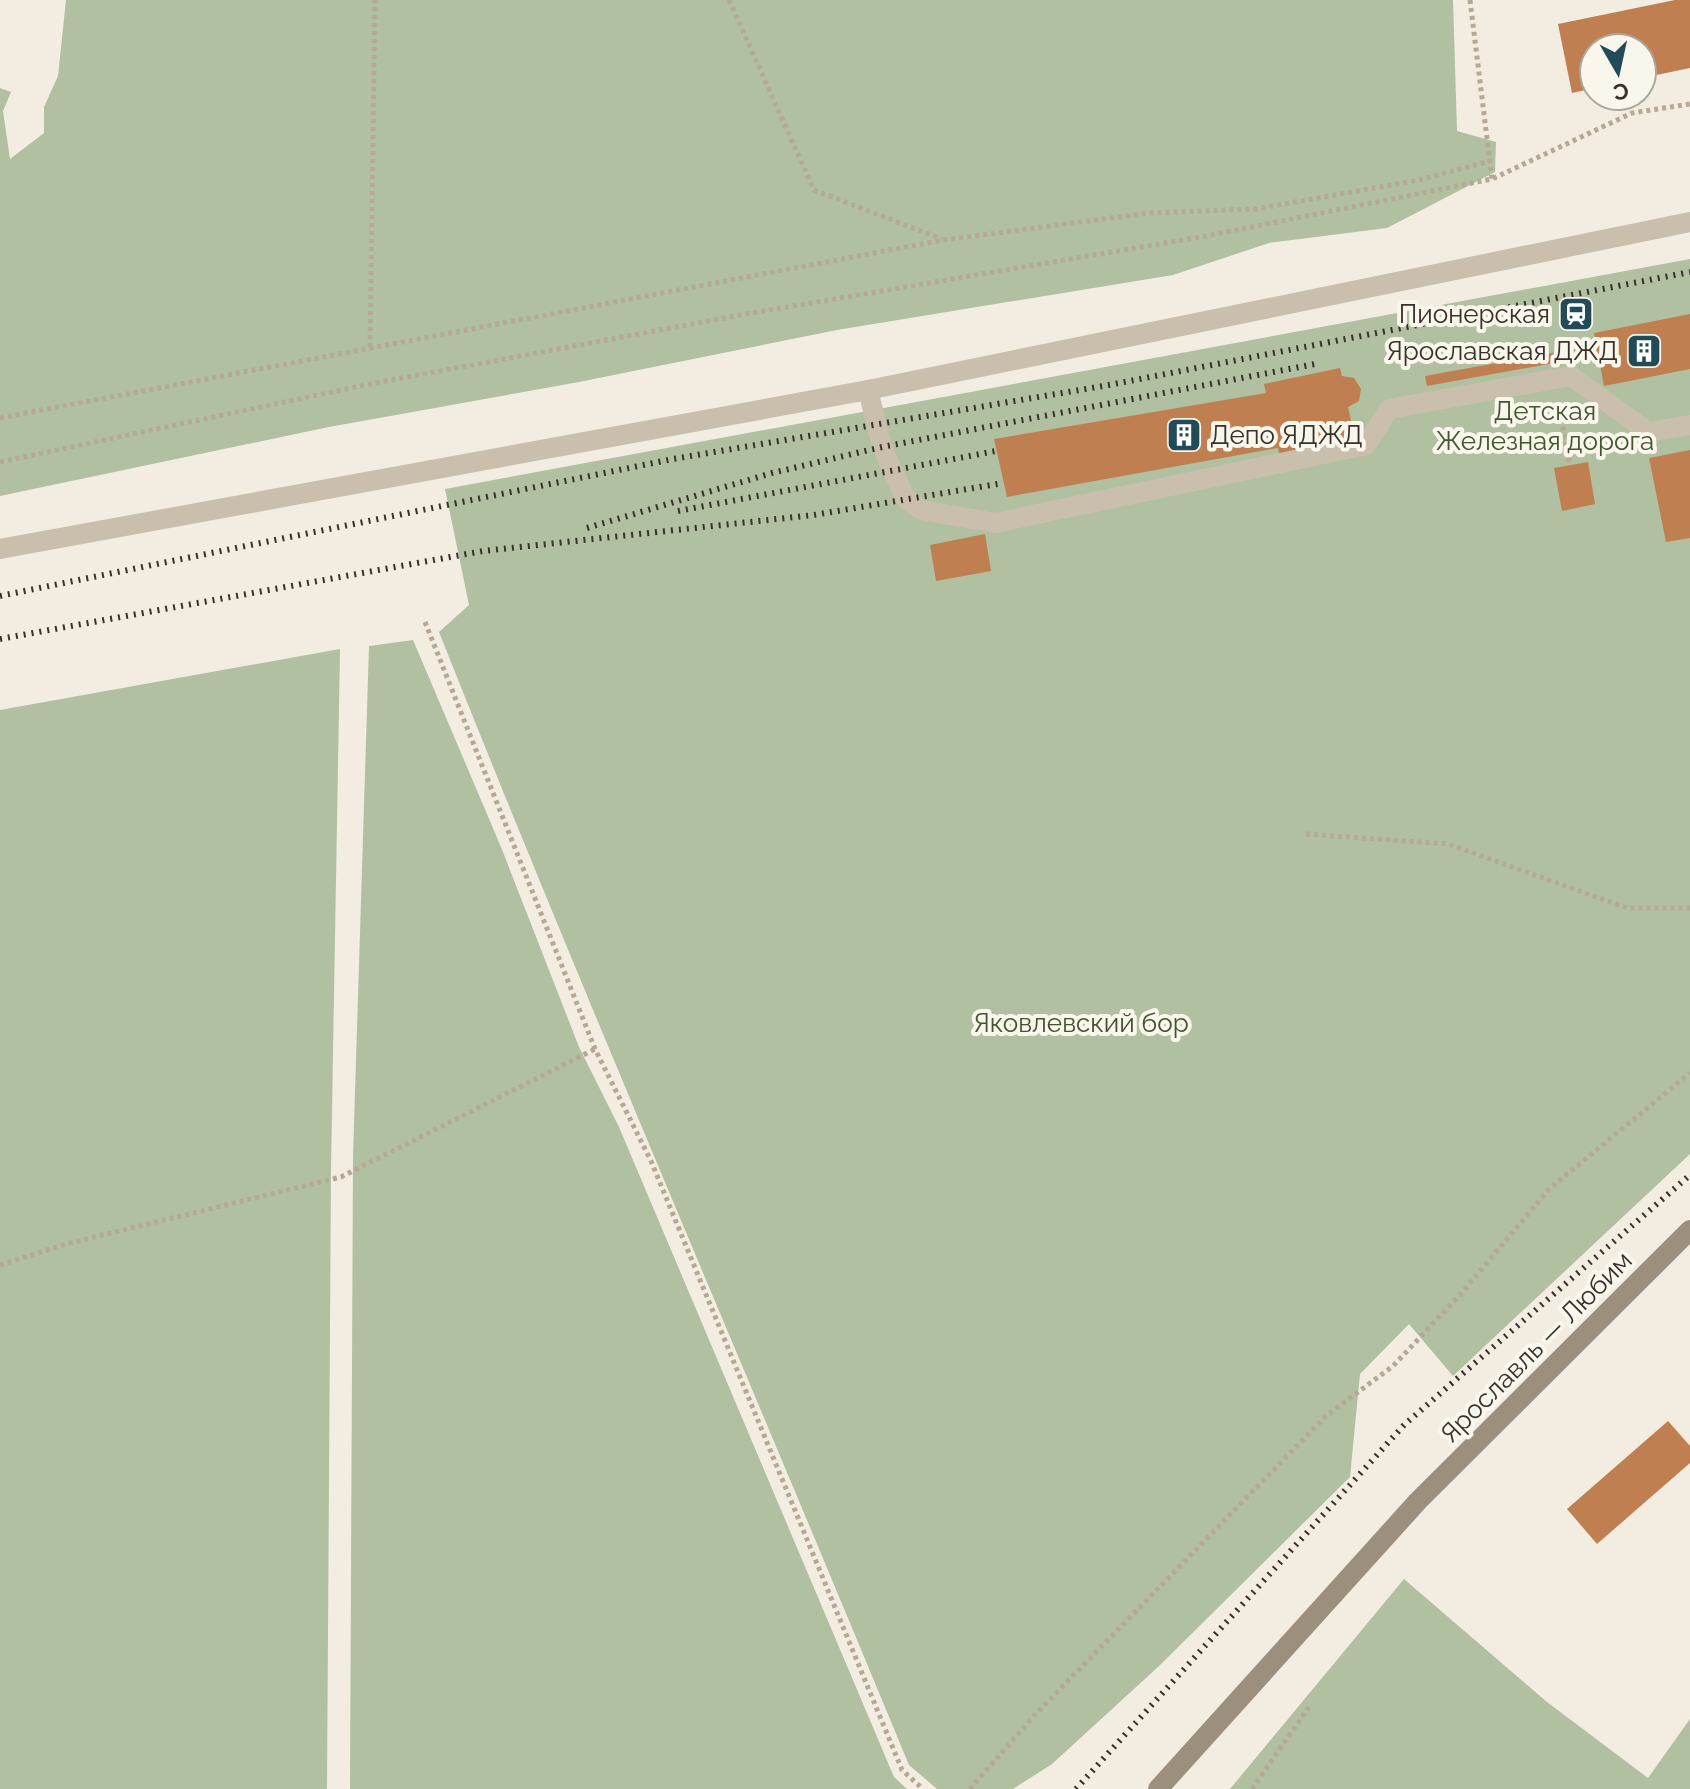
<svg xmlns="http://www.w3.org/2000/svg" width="1690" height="1789" viewBox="0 0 1690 1789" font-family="Raleway,sans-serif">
<rect width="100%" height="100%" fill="#f2ede0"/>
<g fill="#b0c0a0">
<path d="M66,0H1453L1457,131L1496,142L1495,172L1387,228L1269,243L1173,275L837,330L579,382L329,427L0,496V88L11,92L3,111L10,159L44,133V107L58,76Z"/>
<path d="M1690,259V1154L1453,1376L1409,1324L1360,1374L1350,1477L1158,1667L1052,1764L1013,1789H937L909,1765C753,1387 590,1012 439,632L469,605L445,489Z"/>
<path d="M413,640L501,847L579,1047L619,1127L894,1777L907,1789H350L353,1156L369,646Z"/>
<path d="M340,649L331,1169L327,1789H0V710Z"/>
<path d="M1404,1579L1547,1702L1648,1778L1690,1719V1789H1230Z"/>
</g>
<g fill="#bf7f51">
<path d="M1675,0H1690V68L1642,78V48H1594V88L1572,93L1558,24Z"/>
<path d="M1690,314V369L1604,386L1594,333Z"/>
<path d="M1574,349L1576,359L1427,386L1425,376Z"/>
<path d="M1340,368L1342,376L1354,378L1361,389L1359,401L1348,407L1356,443L1280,459L1278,448L1007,497L994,439L1266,393L1264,384Z"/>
<path d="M1690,450V538L1666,542L1649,458Z"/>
<path d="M1588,462L1595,504L1562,511L1554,468Z"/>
<path d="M985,534L991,571L936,581L930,545Z"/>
<path d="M1668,1421L1690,1446V1463L1597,1544L1567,1509Z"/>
</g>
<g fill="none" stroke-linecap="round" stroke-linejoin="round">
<g stroke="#b5a996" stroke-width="5" stroke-dasharray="4 4" stroke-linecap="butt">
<path d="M729,0L814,190L942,239"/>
<path d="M1470,0L1492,179"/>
<path d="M370,347L375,0"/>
<path d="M1558,403L1570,465"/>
<path d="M0,418L943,240L1149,213L1256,209L1419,180L1490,161"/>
<path d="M0,462L370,384L746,314L1206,236L1492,179L1632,113L1690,104"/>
<path d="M425,622L595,1049L651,1161L902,1770L923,1789"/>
<path d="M1306,834L1448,844L1627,908H1690"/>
<path d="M0,1265L66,1244L341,1177L595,1049"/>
<path d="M970,1789L1033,1717L1326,1416L1393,1366L1460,1295L1549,1189L1690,1073"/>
<path d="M1252,1789L1311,1704"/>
</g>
<path stroke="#cabfac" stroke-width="20" d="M868,390L882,447L905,498L921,510L995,523L1366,445L1389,409L1571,376L1648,432L1690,425"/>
<path stroke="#cabfac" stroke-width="20" d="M0,549L868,390L1690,222"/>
<path stroke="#9d8f7e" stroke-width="20" d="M1158,1789L1418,1501L1690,1230"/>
<g stroke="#38312b" stroke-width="6" stroke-dasharray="2 6" stroke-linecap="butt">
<path d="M678,511L996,451"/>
<path d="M587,528L772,473L882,447L1315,364"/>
<path d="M0,596L673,459L1109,385L1690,272"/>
<path d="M0,639L483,551L814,515L1003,483"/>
<path d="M1076,1789L1404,1425L1690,1175"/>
</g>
</g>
<defs>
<g id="station-square" transform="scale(1.8)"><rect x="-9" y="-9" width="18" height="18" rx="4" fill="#224b58" stroke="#f9f6ec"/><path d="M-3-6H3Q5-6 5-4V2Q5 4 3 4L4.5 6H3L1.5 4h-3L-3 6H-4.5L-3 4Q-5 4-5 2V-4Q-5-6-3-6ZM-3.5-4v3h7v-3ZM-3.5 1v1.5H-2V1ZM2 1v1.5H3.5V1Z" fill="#fff"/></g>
<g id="building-square" transform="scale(1.8)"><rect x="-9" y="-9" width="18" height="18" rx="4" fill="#224b58" stroke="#f9f6ec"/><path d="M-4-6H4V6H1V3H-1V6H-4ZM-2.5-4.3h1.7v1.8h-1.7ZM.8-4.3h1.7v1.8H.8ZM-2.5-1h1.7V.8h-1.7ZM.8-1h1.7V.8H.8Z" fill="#fff"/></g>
</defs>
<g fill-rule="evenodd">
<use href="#station-square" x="1576" y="314"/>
<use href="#building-square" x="1644" y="351"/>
<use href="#building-square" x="1184" y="435"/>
</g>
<g text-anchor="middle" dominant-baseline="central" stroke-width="8" stroke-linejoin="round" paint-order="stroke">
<g font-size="26" fill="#38312b" stroke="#f9f6ec" text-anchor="end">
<text x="1550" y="314">Пионерская</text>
<text x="1618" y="351">Ярославская ДЖД</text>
<text x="1210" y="435" text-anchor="start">Депо ЯДЖД</text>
</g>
<g font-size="26" fill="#415530" stroke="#f9f6ec">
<text x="1545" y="411">Детская<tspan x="1545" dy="30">Железная дорога</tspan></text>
<text x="1081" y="1023">Яковлевский бор</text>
</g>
<g font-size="26" fill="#38312b" stroke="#f9f6ec">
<text transform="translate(1536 1347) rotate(-45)">Ярославль — Любим</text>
</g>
</g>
<g transform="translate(1618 72) rotate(171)"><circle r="38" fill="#f9f6ec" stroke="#aca79f" stroke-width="2"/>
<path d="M0-6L14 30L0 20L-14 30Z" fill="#224b58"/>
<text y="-12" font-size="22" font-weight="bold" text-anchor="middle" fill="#38312b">С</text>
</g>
</svg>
